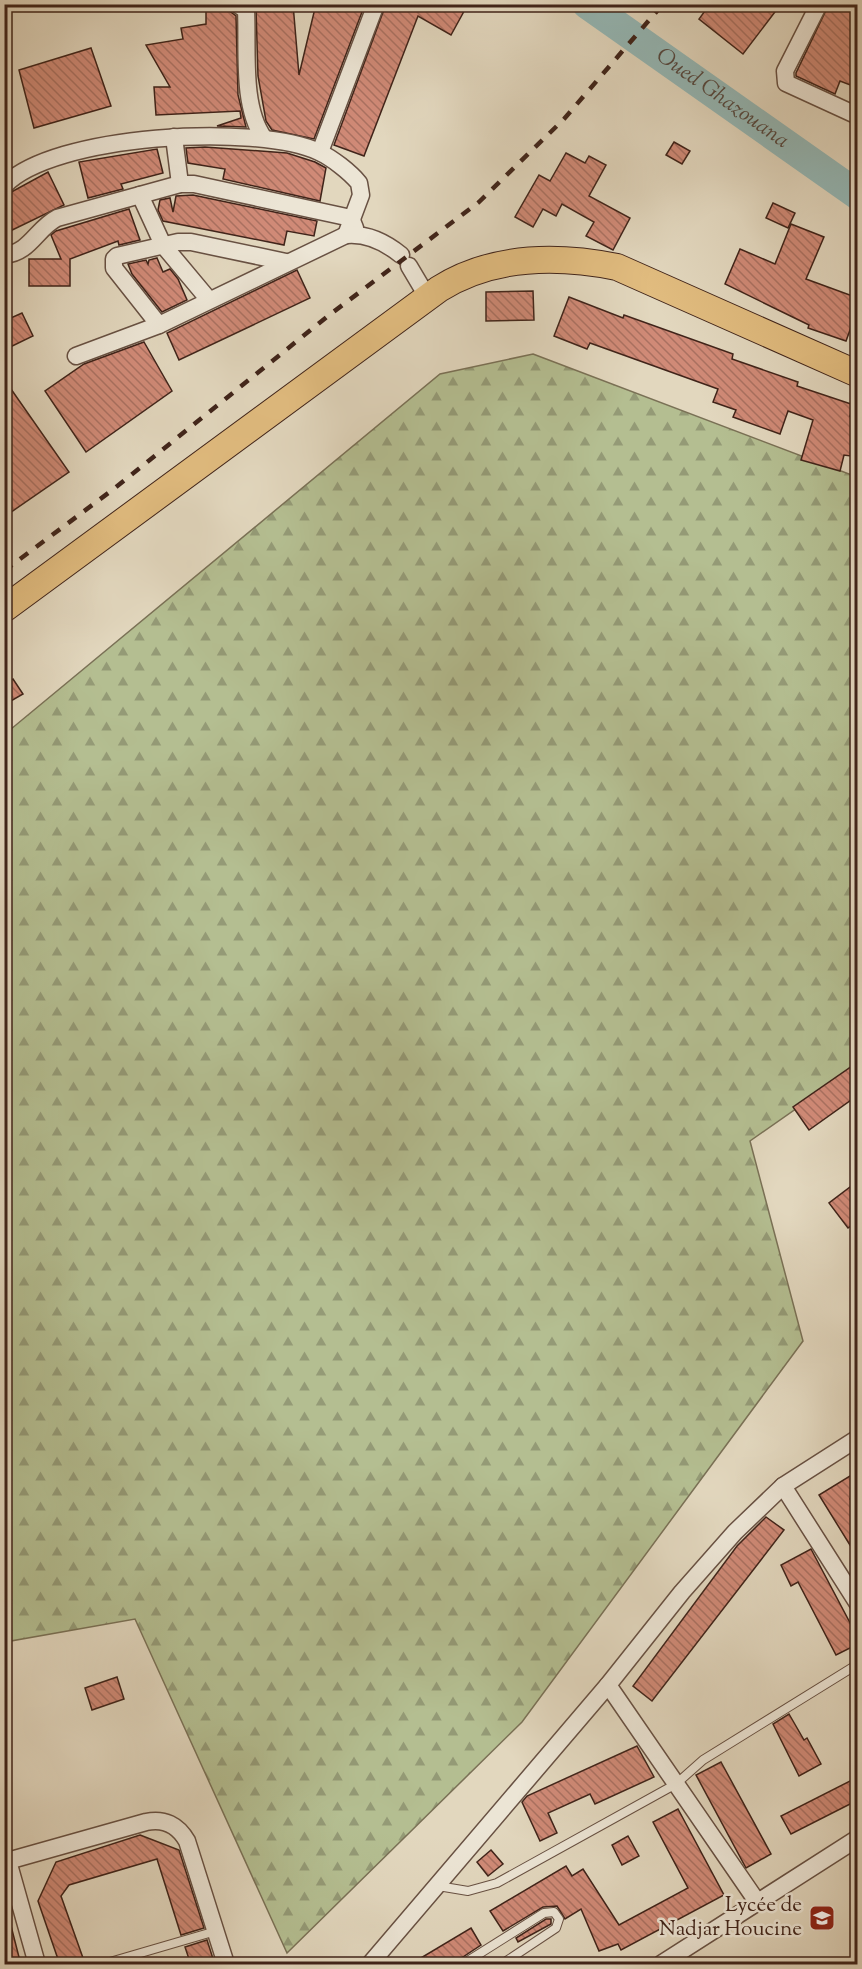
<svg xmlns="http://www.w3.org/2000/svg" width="862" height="1969" viewBox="0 0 862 1969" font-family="'Sorts Mill Goudy',serif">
<defs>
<pattern id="forest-firs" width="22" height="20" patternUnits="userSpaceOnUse" patternTransform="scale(1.5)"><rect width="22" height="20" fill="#b4be91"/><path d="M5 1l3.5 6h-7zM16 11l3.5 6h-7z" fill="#949a76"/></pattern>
<pattern id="building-back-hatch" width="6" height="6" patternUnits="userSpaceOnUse" patternTransform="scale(1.5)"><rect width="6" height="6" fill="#d08a77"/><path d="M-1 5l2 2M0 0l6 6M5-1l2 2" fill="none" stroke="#aa7161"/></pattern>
</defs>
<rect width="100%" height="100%" fill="#e2d7be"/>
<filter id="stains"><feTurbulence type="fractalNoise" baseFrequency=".00333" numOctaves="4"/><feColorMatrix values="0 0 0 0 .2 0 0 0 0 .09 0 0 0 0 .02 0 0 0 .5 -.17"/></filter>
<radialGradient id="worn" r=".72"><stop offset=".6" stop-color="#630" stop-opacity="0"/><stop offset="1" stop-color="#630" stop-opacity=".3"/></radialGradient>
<path fill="url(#forest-firs)" stroke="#7a7156" stroke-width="1.5" d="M533,354L857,477V1066L750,1141L803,1341L522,1722L287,1953L135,1619L5,1642V734L440,374Z"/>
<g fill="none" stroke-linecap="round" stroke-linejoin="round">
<path stroke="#95b8b6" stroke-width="30" id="s1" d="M587,4L858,195"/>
</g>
<g fill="url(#building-back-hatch)" stroke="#40241a" stroke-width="1.5">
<path d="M259,4H293L299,75L316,4H365L314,139L272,130L266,121L258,76L256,8H260Z"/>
<path d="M386,4H468L451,35L418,16L364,156L334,145Z"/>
<path d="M710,4H781L743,54L699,19Z"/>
<path d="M829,4H858V88L840,81L835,94L796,76V73Z"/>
<path d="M228,10L236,16L238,95L246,127L217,126L241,118L240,111L156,115L154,87H170L146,45L183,39L181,28L206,24V11Z"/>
<path d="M91,48L111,106L34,128L19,70Z"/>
<path d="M674,142L690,151L682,164L666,155Z"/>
<path d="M205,147L287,153L315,162L326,168L320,201L223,179L225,169L188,163L186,148Z"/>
<path d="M157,149L163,173L121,184L123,189L88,198L79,162Z"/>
<path d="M566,153L585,163L589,156L606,165L589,196L630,218L613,250L586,236L594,222L562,204L556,216L543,209L533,227L515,217L539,175L550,181Z"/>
<path d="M48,172L64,205L4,234V196Z"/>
<path d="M193,195L317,221L314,236L287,231L284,245L163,221L158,210L160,200L170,198L173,212L176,196Z"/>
<path d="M773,203L795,213L788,228L766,218Z"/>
<path d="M129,209L140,240L119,245L118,241L70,259V286H29V259H61L51,235L56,231Z"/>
<path d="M791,224L824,237L806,279L858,298V308L846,341L808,328L809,325L725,284L740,249L775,264Z"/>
<path d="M157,258L163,272L170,269L178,279L187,300L162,312L132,274L128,264L146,260L148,264L149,260Z"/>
<path d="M297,270L310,298L179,360L167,333Z"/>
<path d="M533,291L534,320L486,321V292Z"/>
<path d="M569,297L623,318L624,315L733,354L732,359L798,382L797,386L854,405L850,416L858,417V457L844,455L840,471L801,460L813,420L788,411L780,434L733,417L736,410L713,402L718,389L590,343L587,349L554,336Z"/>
<path d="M22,313L33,336L4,350V321Z"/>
<path d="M144,342L172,391L86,452L45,391L84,364Z"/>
<path d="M4,379L69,472L4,517Z"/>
<path d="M13,679L23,694L4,705V685Z"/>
<path d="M858,1062V1095L809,1130L793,1107Z"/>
<path d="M858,1181V1221L848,1228L829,1203Z"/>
<path d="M858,1471V1494L850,1499L858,1511V1558L819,1495Z"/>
<path d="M766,1517L784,1530L652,1701L633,1686L737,1546Z"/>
<path d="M811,1549L858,1638V1644L836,1655L798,1582L791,1586L781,1565Z"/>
<path d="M117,1677L124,1699L92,1710L85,1688Z"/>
<path d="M789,1714L804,1740L807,1738L821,1764L799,1776L773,1724Z"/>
<path d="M637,1746L654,1777L595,1804L590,1794L548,1813L557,1833L540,1841L522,1802L527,1796Z"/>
<path d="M721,1762L771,1854L746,1868L696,1775Z"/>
<path d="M858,1777V1800L791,1834L781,1816Z"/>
<path d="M678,1809L724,1895L621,1950L618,1944L599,1951L581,1909L565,1919L557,1906L543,1907L503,1931L490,1911L566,1866L572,1876L583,1869L619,1925L688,1888L653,1822Z"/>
<path d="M140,1835L179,1850L204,1928L181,1935L157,1859L69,1885L61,1896L83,1958L60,1965L38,1901L56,1862Z"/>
<path d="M628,1836L639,1856L622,1865L612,1845Z"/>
<path d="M491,1850L503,1864L488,1876L477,1862Z"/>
<path d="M9,1918L21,1965H4V1919Z"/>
<path d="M546,1919H551V1924L518,1942L516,1938Z"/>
<path d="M471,1928L481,1945L460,1959L457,1965H409Z"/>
<path d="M207,1940L215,1965H191L185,1947Z"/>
</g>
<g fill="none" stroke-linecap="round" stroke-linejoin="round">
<g stroke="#685143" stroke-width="10">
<g id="service">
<path d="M438,1886L468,1891L497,1883L676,1784L703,1760L858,1664"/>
<path d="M103,1964L216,1931"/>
<path d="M463,1964L544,1913L554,1912L559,1919L556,1928L502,1964"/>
</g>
</g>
<g stroke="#685143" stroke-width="19">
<g id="minor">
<path d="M237,4L246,10C248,48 241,106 264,138"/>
<path d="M819,4L785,71L786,83L858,116"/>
<path d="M174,137L180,184"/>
<path d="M320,152L376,4"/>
<path d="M4,186C52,134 257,123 319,152C332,158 350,172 359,183L361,195L346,235"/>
<path d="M140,195L163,245L209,300"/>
<path d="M4,255C30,253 36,229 57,218L180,184H194L351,218L355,228"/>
<path d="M409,266L428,298"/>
<path d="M159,325L114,268V259L117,256L178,242H191L286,262"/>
<path d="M76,356L159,325L346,235C367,233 385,242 401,255"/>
<path d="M783,1486L858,1604"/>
<path d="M608,1685L758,1903"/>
<path d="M8,1861L37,1964"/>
<path d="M4,1862L146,1822C164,1818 178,1825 187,1841L226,1964"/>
<path d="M370,1964L608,1685L682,1592L735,1532L783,1486L858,1438"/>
<path d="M661,1964L858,1838"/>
</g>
</g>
<g stroke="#40241a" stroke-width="28">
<path id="primary" d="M4,609L439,289C493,255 557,255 617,267L858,374"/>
</g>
<use href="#service" stroke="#ece5d5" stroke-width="8"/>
<use href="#minor" stroke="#ece5d5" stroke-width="16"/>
<use href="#primary" stroke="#e1bc7f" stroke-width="26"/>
<path stroke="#40241a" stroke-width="4.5" stroke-dasharray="10 10" stroke-linecap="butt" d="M4,571L115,488L328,316L479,202L564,119L663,4"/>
</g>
<defs>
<g id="school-square" transform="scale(1.35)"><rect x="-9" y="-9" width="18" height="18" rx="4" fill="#8f2418" stroke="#ece5d5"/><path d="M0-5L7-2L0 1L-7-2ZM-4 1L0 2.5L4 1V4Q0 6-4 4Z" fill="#fff"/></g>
</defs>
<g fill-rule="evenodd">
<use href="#school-square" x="822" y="1918"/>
</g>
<g text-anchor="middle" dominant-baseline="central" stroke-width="5" stroke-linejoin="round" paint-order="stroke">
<g font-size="21" fill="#40241a" stroke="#ece5d5" text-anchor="end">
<text x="802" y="1906">Lycée de<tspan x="802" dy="24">Nadjar Houcine</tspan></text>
</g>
<g font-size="22" font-style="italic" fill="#554941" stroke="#ece5d5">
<text stroke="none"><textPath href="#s1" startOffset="165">Oued Ghazouana</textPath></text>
</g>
</g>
<rect width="862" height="1969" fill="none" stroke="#e2d7be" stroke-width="24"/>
<rect x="6" y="6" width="850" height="1957" fill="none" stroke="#40241a" stroke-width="3"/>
<rect x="12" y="12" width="838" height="1945" fill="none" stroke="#40241a" stroke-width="1.5"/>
<rect width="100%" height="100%" filter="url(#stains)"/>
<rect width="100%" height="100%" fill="url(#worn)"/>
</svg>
